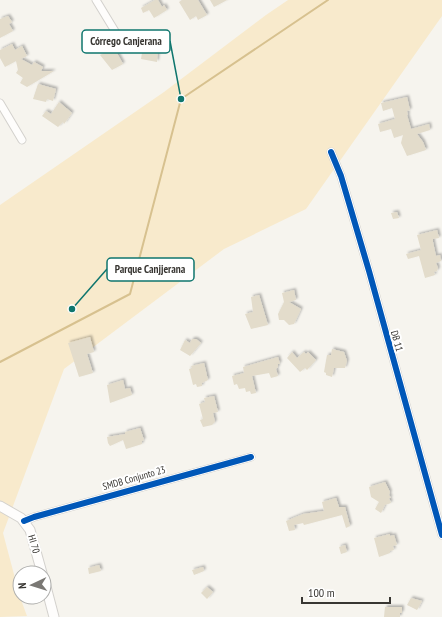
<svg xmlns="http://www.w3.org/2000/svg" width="442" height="617" viewBox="0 0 442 617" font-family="'PT Sans Narrow',sans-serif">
<defs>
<filter id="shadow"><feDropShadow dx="2" dy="-2" stdDeviation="1" flood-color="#0004"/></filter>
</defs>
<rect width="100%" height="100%" fill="#f6f4ee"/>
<path fill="#f8eacc" d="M288,0H442V16L306,209L224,249L64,369L3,533L20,597L27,616L0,617V205L164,92L266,15Z"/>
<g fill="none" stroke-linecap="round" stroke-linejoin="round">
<path stroke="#d7c18f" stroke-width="2" d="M0,362L130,294L181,99L328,0"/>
</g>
<g fill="#e3dccb" filter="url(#shadow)">
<path d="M155,0H158L162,7L164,5L167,10L154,18L149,10L143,13L141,8Z"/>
<path d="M182,0H198L207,15L198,20L196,16L190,20L179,2Z"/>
<path d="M210,0H227L214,7Z"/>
<path d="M8,16L12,22L9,24L13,31L0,38V19Z"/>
<path d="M108,37L123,64L112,70L100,55L104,53L100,46Z"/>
<path d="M164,37L167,42L158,48L157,62L141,59L142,53L139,49Z"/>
<path d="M12,44L15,50L22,46L27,56L21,59L32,65L34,62L43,67L41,71H54L27,87L20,83L23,78L16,73L18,70L16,61L5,67L0,58V50Z"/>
<path d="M38,84L56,89L53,101L47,99L46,102L33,99Z"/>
<path d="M407,97L410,110L407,111L408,115H407L411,129L429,124L430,130L417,134L423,142L426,150L407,156L401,143L403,135L394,138L391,129L380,132L378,124L395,119L392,108L383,111L381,103Z"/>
<path d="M59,102L72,113L64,124L63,122L58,127L42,116L46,111L51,114Z"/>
<path d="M397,212L399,218L393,219L391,213Z"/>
<path d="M437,230L439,238L433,239V242L436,256L440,255L441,261L436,263L438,268L437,271L434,272L435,275L425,278L419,256L408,259L406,254L421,250L417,235Z"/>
<path d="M294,290L296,300L289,302L301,309L294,324L289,325L284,320H279L278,314L284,302L282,293Z"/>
<path d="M259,295L268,325L251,329L245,314L253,312L251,297Z"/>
<path d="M90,337L94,352L87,354L93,373L79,377L68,343Z"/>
<path d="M192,339H196L201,343L190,356L180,350L185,340L190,343Z"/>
<path d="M332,349L344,352L347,361L345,368H334L332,377L326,375V373L324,372L327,355H331Z"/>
<path d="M292,352L297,358L304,352L306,354L308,352L316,360L307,370L305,368L300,372L287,358Z"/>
<path d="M278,357L280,364H278V367L276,369L278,376L271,378L269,373L252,376L256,393L251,394L250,391L246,392L245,388L239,389L237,384L234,385L232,376L244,373L243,367Z"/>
<path d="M204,363L208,380L202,383V386L197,387L196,384L193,385L189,369L192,368L191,366Z"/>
<path d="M123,380L125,389L130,388L132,395L110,403L107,385Z"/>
<path d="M214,396L218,412L213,413L215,422L212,425L203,427L200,420L203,419L199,404L205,402L204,398Z"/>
<path d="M140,428L144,440L142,441V444L126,449L123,440L110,446L108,443L107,437L125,434V432Z"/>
<path d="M385,482L390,492L389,495L391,498H389L391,503L385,505L381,513L375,509L379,502L371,497L369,487Z"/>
<path d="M336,498L339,507H345L350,526L346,528L342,515L304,525L303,523L294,525L295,530L289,531L286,521L303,514L324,511L322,502Z"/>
<path d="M390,534V536L394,535L397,545L393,546L394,550L390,551V553L379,557L374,538Z"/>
<path d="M345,545L347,552L341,554L339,547Z"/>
<path d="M99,565L101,571L89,574L88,568Z"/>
<path d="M203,567L204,571L194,575L192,570Z"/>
<path d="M207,587L213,592L207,599L201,593Z"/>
<path d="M411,598L422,601L417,610L407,605Z"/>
<path d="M385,607H402V613H400V617H384Z"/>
</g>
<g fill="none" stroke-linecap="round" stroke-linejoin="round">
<g stroke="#d3d1cd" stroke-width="9">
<g id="minor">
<path d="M96,0L121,41"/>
<path d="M0,103L22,140"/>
<path d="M331,152L341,176L369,271L442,535"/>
<path d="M24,521L34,517L251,457"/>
</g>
</g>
<g stroke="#d3d1cd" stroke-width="11">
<g id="tertiary">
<path d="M0,506L21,518L30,530L42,573"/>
<path d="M44,579L54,617"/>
</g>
</g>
<use href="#minor" stroke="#fefdfc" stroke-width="7"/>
<use href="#tertiary" stroke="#fefdfc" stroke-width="9"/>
<g stroke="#fff" stroke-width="8">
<g id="cycleway">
<path d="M331,152L341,176L369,271L442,535"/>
<path d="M24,521L34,517L251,457"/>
</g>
</g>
<use href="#cycleway" stroke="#0057b8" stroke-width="6"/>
</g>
<g text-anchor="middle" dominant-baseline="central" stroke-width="4" stroke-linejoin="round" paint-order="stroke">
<g font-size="10" fill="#383632" stroke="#fff">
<text transform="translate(397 341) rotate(74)">DB 11</text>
<text transform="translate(134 478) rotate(-16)">SMDB Conjunto 23</text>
<text transform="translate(34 544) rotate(73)">HI 70</text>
</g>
</g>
<path fill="none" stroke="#0f766e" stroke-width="1.5" d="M181 99L170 41M72 309L107 269"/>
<g fill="#0f766e" stroke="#fff" stroke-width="1.5">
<circle cx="181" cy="99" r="4"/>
<circle cx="72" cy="309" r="4"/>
</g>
<g fill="#fff" stroke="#0f766e" stroke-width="1.5">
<rect x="82" y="30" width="88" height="23" rx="4"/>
<rect x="107" y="258" width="87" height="23" rx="4"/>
</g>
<g font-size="11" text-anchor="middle" font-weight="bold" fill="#383632">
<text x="126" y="45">Córrego Canjerana</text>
<text x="150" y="273">Parque Canjjerana</text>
</g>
<g transform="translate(32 585) rotate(266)"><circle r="19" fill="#ffffff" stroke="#afafad"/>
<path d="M0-3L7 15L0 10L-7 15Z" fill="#7a7874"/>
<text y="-6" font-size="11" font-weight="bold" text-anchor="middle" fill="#383632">N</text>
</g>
<path d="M302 597v6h88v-6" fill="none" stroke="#383632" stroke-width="2"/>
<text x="308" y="597" font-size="12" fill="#383632" stroke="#ffffff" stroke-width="3" paint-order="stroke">100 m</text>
</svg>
